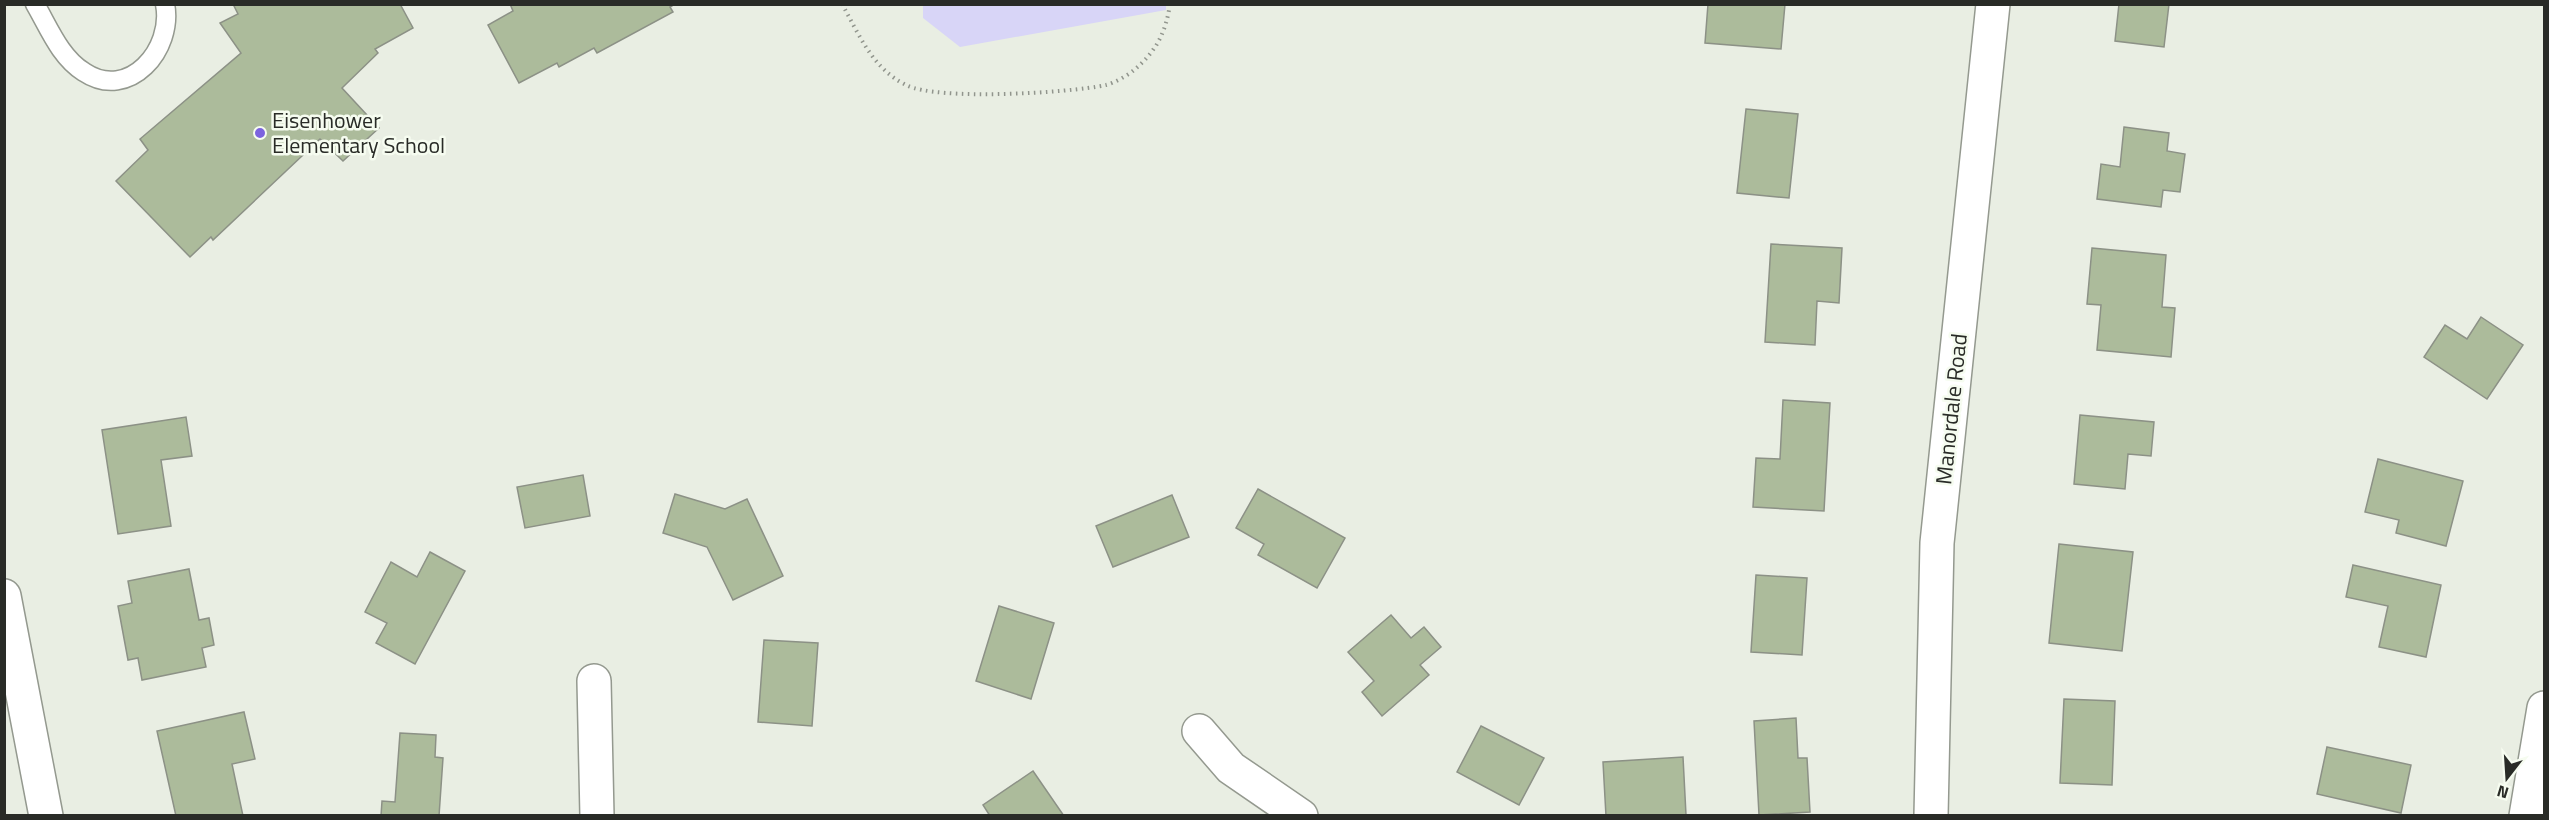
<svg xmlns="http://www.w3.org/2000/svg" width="2549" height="820" viewBox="0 0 2549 820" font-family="'Titillium Web',sans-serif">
<rect width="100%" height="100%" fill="#e9eee3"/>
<path fill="#d8d5f7" d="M1166,4V10L960,47L923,18V5Z"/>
<g fill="#acbb9b" stroke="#8c9186" stroke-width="1.5">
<path d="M233,4H400L413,28L375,49L378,53L342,88L379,128L343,161L320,139L213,240L211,237L190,257L116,181L148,150L140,139L241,53L220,23L238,14Z"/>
<path d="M510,4H675L670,7L673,12L597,53L594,48L559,67L557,63L519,83L488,25L513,11Z"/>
<path d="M1708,4H1785L1781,49L1705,43Z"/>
<path d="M2119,4H2169L2164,47L2115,41Z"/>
<path d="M1746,109L1798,114L1789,198L1737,193Z"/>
<path d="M2124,127L2169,133L2167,151L2185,154L2180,192L2163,190L2161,207L2097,199L2101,164L2120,167Z"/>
<path d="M1771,244L1842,248L1839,303L1817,301L1815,345L1765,342Z"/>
<path d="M2092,248L2166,255L2162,307L2175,308L2171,357L2097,350L2101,305L2087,304Z"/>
<path d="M2481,317L2523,345L2487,399L2424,357L2445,325L2467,339Z"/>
<path d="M1783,400L1830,403L1824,511L1753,507L1756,458L1780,459Z"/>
<path d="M2080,415L2154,422L2151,456L2128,454L2125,489L2074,484Z"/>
<path d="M186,417L192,456L161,460L171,526L118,534L102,430Z"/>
<path d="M2378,459L2463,481L2446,546L2396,533L2399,520L2365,512Z"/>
<path d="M583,475L590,516L525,528L517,487Z"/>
<path d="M1258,489L1345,538L1317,588L1258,555L1264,544L1236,528Z"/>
<path d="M675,494L725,509L747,499L783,576L733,600L707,547L663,533Z"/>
<path d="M1172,495L1189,537L1113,567L1096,526Z"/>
<path d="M2059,544L2133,552L2122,651L2049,643Z"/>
<path d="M430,552L465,571L415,664L376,643L387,623L365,612L391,562L417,577Z"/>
<path d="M2353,565L2441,585L2426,657L2379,647L2388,606L2346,597Z"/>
<path d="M189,569L199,620L209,618L214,645L202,648L206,667L142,680L138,658L128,660L118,606L132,603L128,581Z"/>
<path d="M1756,575L1807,578L1802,655L1751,652Z"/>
<path d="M999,606L1054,623L1031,699L976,681Z"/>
<path d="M1391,615L1411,638L1424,627L1441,647L1420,665L1429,675L1382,716L1362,692L1374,681L1348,652Z"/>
<path d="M764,640L818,643L812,726L758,722Z"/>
<path d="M2064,699L2115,701L2112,785L2060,783Z"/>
<path d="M244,712L255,759L232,764L243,816H176L157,731Z"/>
<path d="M1796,718L1798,758H1807L1810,812L1759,815L1754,721Z"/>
<path d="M1481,726L1544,758L1519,805L1457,772Z"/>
<path d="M400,733L436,735L435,757L443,758L439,816H381L382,801L395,802Z"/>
<path d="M2327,747L2411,765L2401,813L2317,794Z"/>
<path d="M1683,757L1686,815L1606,816L1603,762Z"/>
<path d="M1033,771L1064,816H990L983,805Z"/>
</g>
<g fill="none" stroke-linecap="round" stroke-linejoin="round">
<g stroke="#94998f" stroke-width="21">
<path id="lane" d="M35,4C49,28 60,57 84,72C129,102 174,49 165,4"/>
</g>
<g stroke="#94998f" stroke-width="36">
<g id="street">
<path d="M594,681L597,816"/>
<path d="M1199,731L1231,768L1301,816"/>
<path d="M1931,816L1937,543L1993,4"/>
<path d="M2526,816L2544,708"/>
</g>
</g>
<g stroke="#94998f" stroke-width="36">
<path id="secondary" d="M4,596L46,816"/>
</g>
<path stroke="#91958d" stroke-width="4" stroke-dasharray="1.5 4.5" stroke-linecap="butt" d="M842,4C860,36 872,68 906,85C937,101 1069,93 1106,85C1114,83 1127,76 1134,70C1156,52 1166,32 1170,4"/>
<use href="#lane" stroke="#fff" stroke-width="18"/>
<use href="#street" stroke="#fff" stroke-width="33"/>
<use href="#secondary" stroke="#fff" stroke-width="33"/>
</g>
<circle fill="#7c63de" stroke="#f6fcf0" stroke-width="2" cx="260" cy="133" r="6"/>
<g text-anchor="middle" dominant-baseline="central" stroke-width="5" stroke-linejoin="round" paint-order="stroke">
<g font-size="22" fill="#292b27" stroke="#f6fcf0" text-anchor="start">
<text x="272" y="120">Eisenhower<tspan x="272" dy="25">Elementary School</tspan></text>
</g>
<g font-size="22" fill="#292b27" stroke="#f6fcf0">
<text transform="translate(1951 409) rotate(-84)">Manordale Road</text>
</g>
</g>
<rect width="2549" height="820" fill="none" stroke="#292b27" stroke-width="12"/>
<g transform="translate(2507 778) rotate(197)" stroke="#f6fcf0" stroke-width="4.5" paint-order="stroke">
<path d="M0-4.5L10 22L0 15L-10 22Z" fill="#292b27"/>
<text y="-9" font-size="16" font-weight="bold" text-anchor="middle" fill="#292b27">N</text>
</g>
</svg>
